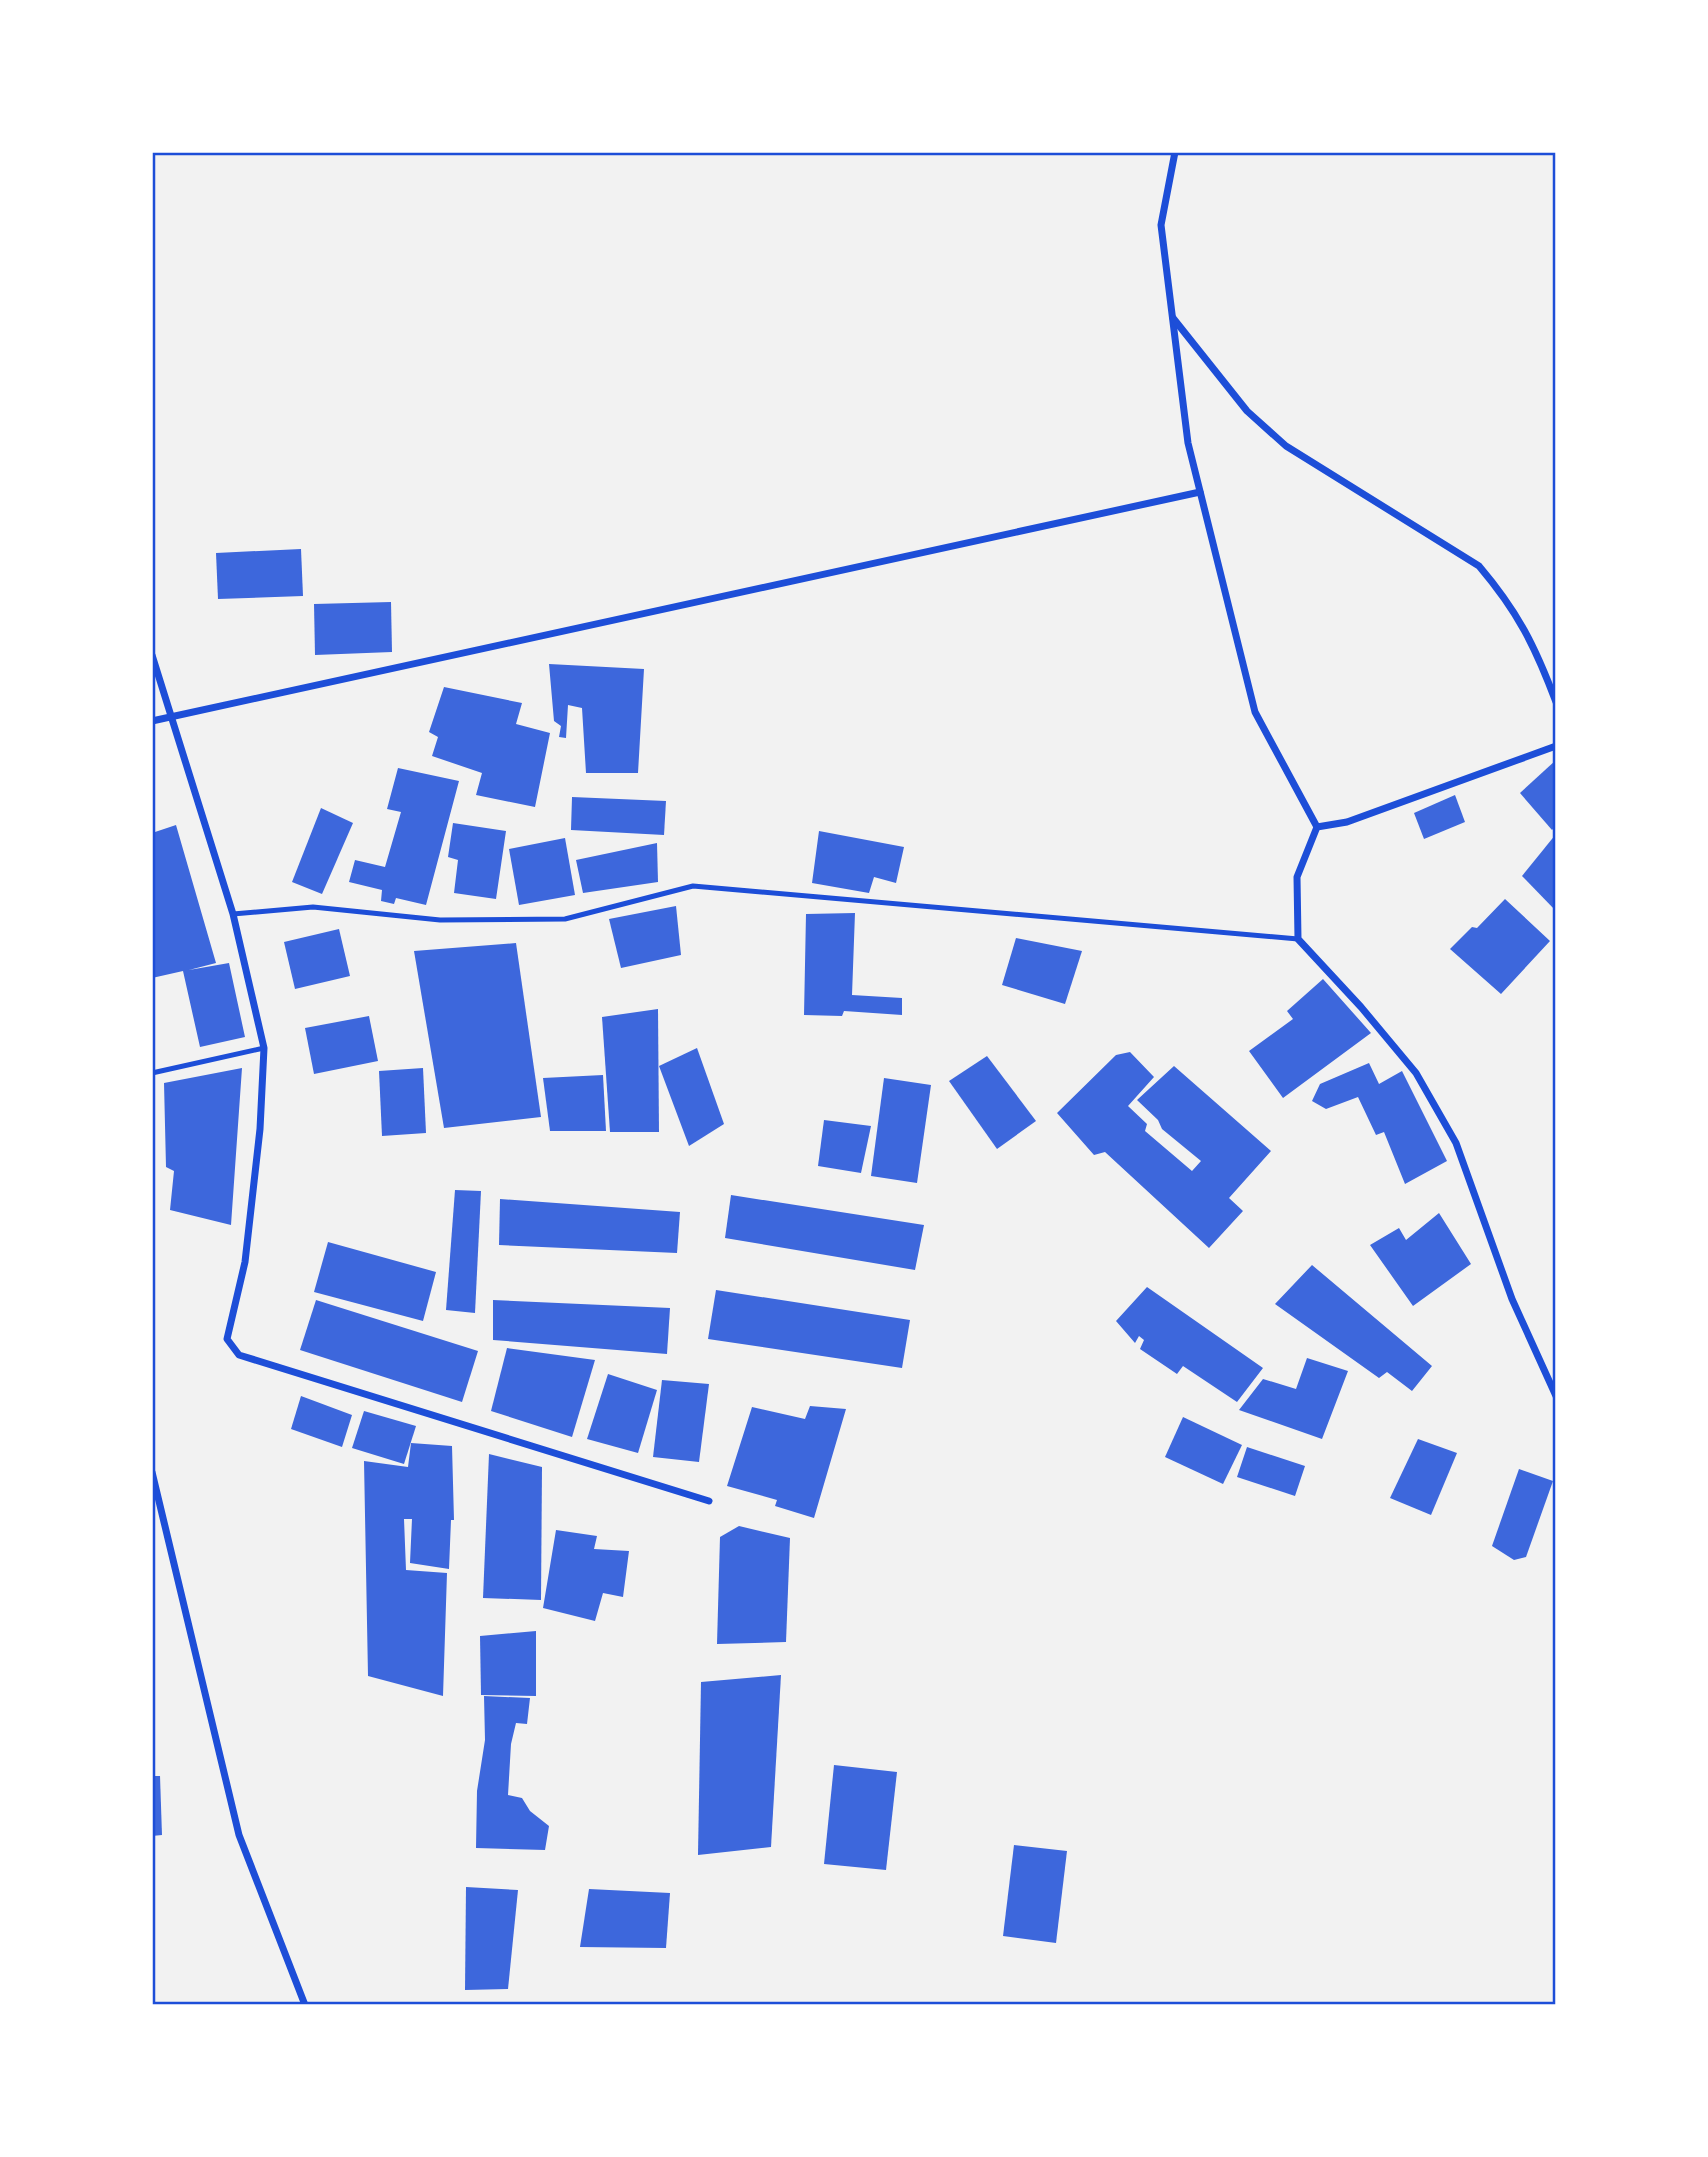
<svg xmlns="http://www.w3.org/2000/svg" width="1708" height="2157" viewBox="0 0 1708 2157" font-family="Cabin,sans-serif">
<rect width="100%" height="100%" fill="#f2f2f2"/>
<g fill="#3d67dc">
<path d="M301,549L303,596L218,599L216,553Z"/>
<path d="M391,602L392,652L315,655L314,604Z"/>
<path d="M549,664L644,669L638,773H586L582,708L568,705L566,738L559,737L561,726L554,721Z"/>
<path d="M444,687L522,703L516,724L550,733L535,807L476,795L482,773L432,756L438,737L429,732Z"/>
<path d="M1556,760V826L1552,830L1520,793Z"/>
<path d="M398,768L459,781L426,905L396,898L394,904L381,901L382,890L349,882L355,860L385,867L401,812L387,809Z"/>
<path d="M1455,795L1465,822L1424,839L1414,813Z"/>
<path d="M572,797L666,801L664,835L571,830Z"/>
<path d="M321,808L353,823L322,894L292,882Z"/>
<path d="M453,823L506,831L496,899L454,893L458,860L448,857Z"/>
<path d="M176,825L216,963L189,970L229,963L245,1037L200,1047L183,971L152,978V833Z"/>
<path d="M819,831L904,847L896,883L874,877L869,893L812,883Z"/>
<path d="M1556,834V911L1522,876Z"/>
<path d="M565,838L575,895L519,905L509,849Z"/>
<path d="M657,843L658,882L583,893L576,860Z"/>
<path d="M1505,899L1550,941L1501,994L1450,949L1472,927L1477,928Z"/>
<path d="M676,906L681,955L621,968L609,919Z"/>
<path d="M855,913L852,995L902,998V1015L844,1011L842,1016L804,1015L806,914Z"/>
<path d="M339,929L350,976L295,989L284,942Z"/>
<path d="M1016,938L1082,951L1065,1004L1002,985Z"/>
<path d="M516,943L541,1117L444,1128L414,951Z"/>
<path d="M1323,979L1371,1033L1283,1098L1249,1051L1293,1019L1287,1011Z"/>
<path d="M658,1009L659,1132H610L602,1017Z"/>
<path d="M369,1016L378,1061L314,1074L305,1028Z"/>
<path d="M697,1048L724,1124L689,1146L659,1066Z"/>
<path d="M1130,1052L1154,1077L1128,1106L1147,1124L1145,1131L1192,1171L1201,1161L1162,1129L1158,1120L1137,1100L1174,1066L1271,1151L1229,1198L1243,1211L1209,1248L1105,1152L1094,1155L1057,1113L1116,1055Z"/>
<path d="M987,1056L1036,1121L997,1149L949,1081Z"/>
<path d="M1369,1063L1379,1084L1402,1071L1447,1161L1405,1184L1384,1132L1376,1135L1358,1097L1326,1109L1312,1101L1320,1084Z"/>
<path d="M242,1068L231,1225L170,1210L174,1171L166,1167L164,1083Z"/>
<path d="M423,1068L426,1133L382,1136L379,1071Z"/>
<path d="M603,1075L606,1131H550L543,1078Z"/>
<path d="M884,1078L931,1085L917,1183L871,1176Z"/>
<path d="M824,1120L871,1126L861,1173L818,1166Z"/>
<path d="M455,1190L481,1191L475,1313L446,1310Z"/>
<path d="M731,1195L924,1225L915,1270L725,1238Z"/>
<path d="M500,1199L680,1212L677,1253L499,1245Z"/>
<path d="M1439,1213L1471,1264L1413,1306L1370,1245L1399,1228L1406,1240Z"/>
<path d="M328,1242L436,1272L423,1321L314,1292Z"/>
<path d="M1312,1265L1432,1366L1412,1391L1387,1372L1379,1378L1275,1304Z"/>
<path d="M1147,1287L1263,1368L1237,1402L1183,1366L1177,1374L1140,1349L1144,1340L1139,1336L1135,1343L1116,1321Z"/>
<path d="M716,1290L910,1320L902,1368L708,1339Z"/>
<path d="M316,1300L478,1351L462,1402L300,1350Z"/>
<path d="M493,1300L670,1308L667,1354L493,1340Z"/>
<path d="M507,1348L595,1360L572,1437L491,1411Z"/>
<path d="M1307,1358L1348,1371L1322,1439L1239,1410L1263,1379L1296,1389Z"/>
<path d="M608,1374L657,1390L638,1453L587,1439Z"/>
<path d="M662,1380L709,1384L699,1462L653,1457Z"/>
<path d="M301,1396L352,1415L342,1447L291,1429Z"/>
<path d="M810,1406L846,1409L814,1518L775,1506L777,1500L727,1486L752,1407L805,1419Z"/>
<path d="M364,1411L416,1426L404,1464L352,1448Z"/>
<path d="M1183,1417L1242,1445L1223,1484L1165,1457Z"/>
<path d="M1418,1439L1457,1453L1431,1515L1390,1498Z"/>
<path d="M411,1443L452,1446L454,1520H451L449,1569L410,1563L412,1519H404L406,1570L447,1573L443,1696L368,1676L364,1461L408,1467Z"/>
<path d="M1247,1447L1305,1466L1295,1496L1237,1477Z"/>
<path d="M489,1454L542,1467L541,1600L483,1598Z"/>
<path d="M1519,1469L1553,1481L1526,1557L1514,1560L1492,1546Z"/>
<path d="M739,1526L790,1538L786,1642L717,1644L720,1537Z"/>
<path d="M556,1530L597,1536L594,1549L629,1551L623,1597L603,1593L595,1621L543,1608Z"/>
<path d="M536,1631V1696L481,1695L480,1636Z"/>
<path d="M781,1675L771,1847L698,1855L701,1682Z"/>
<path d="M484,1696L530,1698L527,1724L516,1723L511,1744L508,1795L522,1798L530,1811L549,1826L545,1850L476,1848L477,1791L485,1740Z"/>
<path d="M834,1765L897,1772L886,1870L824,1864Z"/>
<path d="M152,1776H160L162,1835L152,1836Z"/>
<path d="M1014,1845L1067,1851L1056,1943L1003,1936Z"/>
<path d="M466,1887L518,1890L508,1989L465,1990Z"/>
<path d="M589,1889L670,1893L666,1948L580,1947Z"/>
</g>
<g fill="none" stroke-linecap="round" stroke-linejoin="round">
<g stroke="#1d4ed8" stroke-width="5">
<path d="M233,914L313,907L440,920L565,919L693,886L1298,939"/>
<path d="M152,1073L264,1048"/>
</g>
<g stroke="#1d4ed8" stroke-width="7">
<path d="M1175,152L1161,225L1188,443L1255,712L1317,827"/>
<path d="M1173,318L1247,411L1286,446L1479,566C1518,612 1535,646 1556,702"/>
<path d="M152,655L233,914L264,1048L260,1129L245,1262L227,1339L239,1355L709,1501"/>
<path d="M152,721L1200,492"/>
<path d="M1556,746L1347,822L1317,827L1297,877L1298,939L1361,1007L1416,1073L1456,1143L1512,1299L1556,1396"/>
<path d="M152,1472L239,1835L305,2005"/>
</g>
</g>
<rect width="1708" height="2157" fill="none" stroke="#ffffff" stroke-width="308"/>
<rect x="154" y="154" width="1400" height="1849" fill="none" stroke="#1d4ed8" stroke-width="2.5"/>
</svg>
